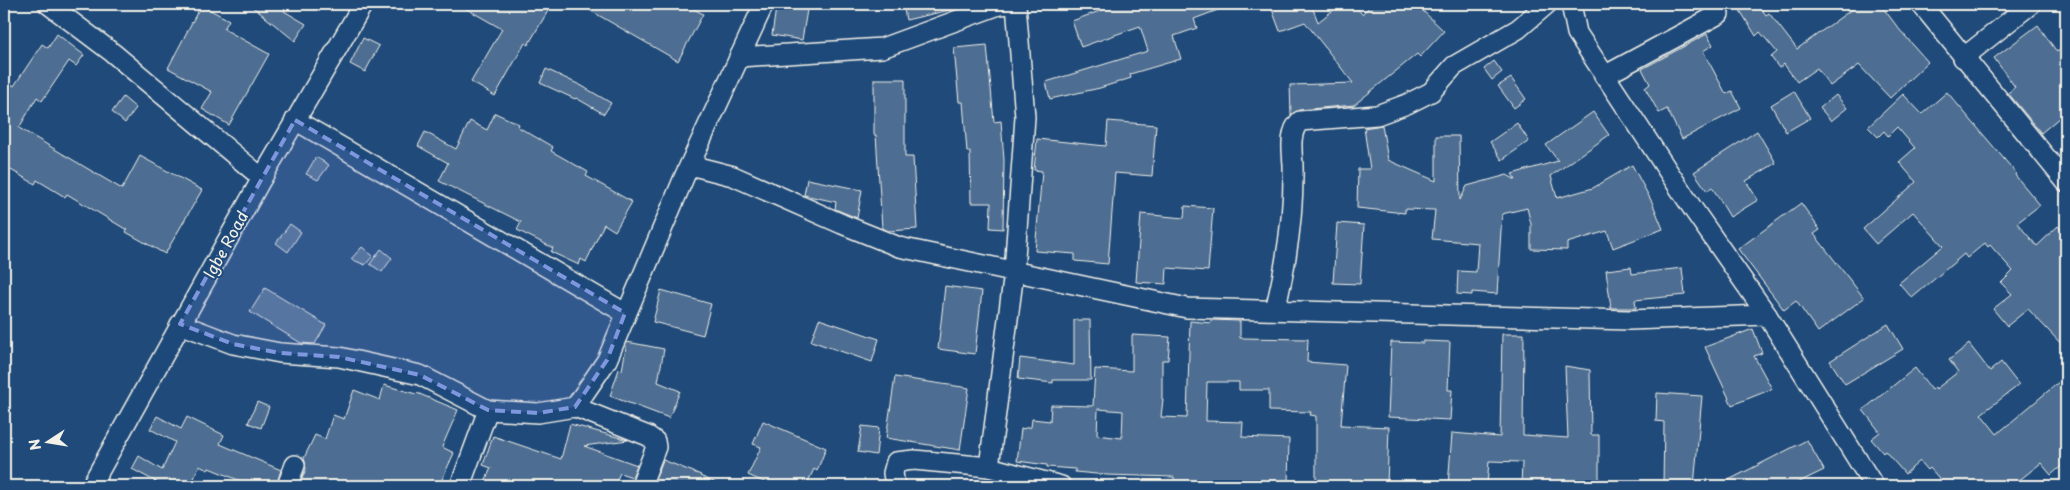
<svg xmlns="http://www.w3.org/2000/svg" width="2070" height="490" viewBox="0 0 2070 490" font-family="'Playpen Sans',sans-serif">
<rect width="100%" height="100%" fill="#1f4a7a"/>
<filter id="ink" filterUnits="userSpaceOnUse"><feTurbulence type="fractalNoise" baseFrequency=".02" numOctaves="2"/><feDisplacementMap in="SourceGraphic" scale="10" xChannelSelector="R" yChannelSelector="G"/><feConvolveMatrix kernelMatrix="1 2 1 2 8 2 1 2 1" color-interpolation-filters="sRGB"/></filter>
<g filter="url(#ink)">
<g fill="#4d6e92" stroke="#f4f1e8" fill-rule="evenodd">
<path d="M249,4H290L284,11L306,24L295,41Z"/>
<path d="M458,4H552L528,45L525,43L495,96L471,82L502,29Z"/>
<path d="M579,4H685L703,14L678,61Z"/>
<path d="M790,4H808L802,40L772,35L776,8L789,10Z"/>
<path d="M903,4H953L954,9L906,20Z"/>
<path d="M1119,4H1231V5L1194,19L1197,28L1174,36L1181,59L1130,74L1131,78L1100,88L1050,99L1046,82L1148,51L1140,26L1081,47L1072,21Z"/>
<path d="M1270,4H1311L1318,22L1341,4H1353L1362,14L1372,4H1433L1423,11L1444,31L1420,57L1417,54L1354,105L1299,110L1291,115L1290,85L1353,83L1305,22L1280,31Z"/>
<path d="M1736,4H1758L1766,15L1769,13L1797,49L1859,4H1880L1899,29L1928,62L1890,98L1859,65L1830,86L1817,68L1797,82L1784,64L1779,68L1771,57L1777,52L1760,32L1756,36Z"/>
<path d="M201,5L229,20L224,29L269,54L229,125L202,109L212,92L168,68Z"/>
<path d="M2038,25L2057,52L2066,45V112L2041,133L2008,93L2015,87L1994,58Z"/>
<path d="M57,34L84,55L76,66L69,61L42,101L37,97L19,128L122,189L140,156L202,190L165,254L126,232L127,230L67,194L65,197L37,180L35,184L4,166V79L14,86L42,44L48,48Z"/>
<path d="M1707,34L1713,45L1703,51L1726,94L1732,91L1741,108L1682,139L1667,109L1659,113L1645,88L1650,84L1642,69Z"/>
<path d="M363,38L379,46L365,72L350,64Z"/>
<path d="M987,45L994,122L1001,121L1004,160L1003,229L990,228L991,203H971L970,152H967L963,102H959L954,48Z"/>
<path d="M1494,61L1502,72L1492,80L1484,69Z"/>
<path d="M546,69L582,86L611,103L604,114L576,98L575,99L540,83Z"/>
<path d="M1511,78L1526,99L1514,108L1498,86Z"/>
<path d="M874,79H905V157H913L917,229L889,231L882,228L876,135H874Z"/>
<path d="M1794,91L1810,118L1786,132L1771,105Z"/>
<path d="M1947,92L2016,173L2015,175L2040,205L2017,223L2037,246L2058,226L2066,235V349L2028,309L2007,326L1993,309L2012,294L2001,283L2013,271L1990,245L1988,247L1985,243L1967,258L1964,254L1912,298L1899,283L1943,246L1913,212L1876,244L1863,229L1916,182L1899,162L1915,148L1897,127L1888,136L1884,131L1878,137L1868,127L1903,94L1922,114Z"/>
<path d="M1836,95L1847,108L1831,121L1820,108Z"/>
<path d="M123,97L136,108L125,123L112,112Z"/>
<path d="M1593,112L1609,135L1551,176L1557,198L1593,188L1632,165L1652,202L1663,229L1613,248L1607,231L1567,243V250L1531,249V224L1527,208L1502,214L1497,294L1472,292V295L1457,294L1458,271L1476,272L1478,243L1432,239L1435,210L1405,209V213L1357,208L1358,169H1370L1364,128L1382,125L1388,160L1436,181V136H1459L1460,200L1467,186L1507,175L1516,180L1512,174L1558,161L1546,145Z"/>
<path d="M495,113L519,124L518,127L553,147L551,151L588,172L586,176L632,202L615,231L604,224L586,262L581,259L579,265L551,252L553,248L517,230L521,222L439,181L448,163L418,146L425,132L456,149L470,121L487,130Z"/>
<path d="M1108,121L1156,125L1152,176L1115,173L1108,264L1075,261V254L1035,251L1042,171L1034,170L1037,139L1106,146Z"/>
<path d="M1517,123L1529,141L1502,160L1490,142Z"/>
<path d="M1757,131L1776,163L1746,181L1758,200L1730,217L1712,187L1707,191L1694,172Z"/>
<path d="M316,157L329,165L318,180L306,174Z"/>
<path d="M807,179L862,190L857,218L835,209L836,202L804,195Z"/>
<path d="M1801,203L1820,230L1814,234L1864,298L1818,332L1796,301L1784,310L1738,249Z"/>
<path d="M1185,206L1213,208L1208,271L1167,268L1166,284L1136,282L1141,214L1184,218Z"/>
<path d="M1337,223L1364,225L1360,284L1333,283Z"/>
<path d="M290,224L301,232L288,252L276,243Z"/>
<path d="M362,247L373,256L365,265L351,259Z"/>
<path d="M381,249L392,258L382,272L370,264Z"/>
<path d="M1631,267L1632,274L1682,268L1685,295L1635,300L1636,308H1611L1606,270Z"/>
<path d="M945,286L982,291L975,354L938,349Z"/>
<path d="M265,288L326,325L315,344L301,343L250,312Z"/>
<path d="M661,290L711,304L703,335L653,322Z"/>
<path d="M819,319L879,339L872,362L811,341Z"/>
<path d="M1074,320H1090L1091,380H1053V383L1018,379L1020,358L1074,365Z"/>
<path d="M1211,320L1240,321V338L1308,339L1307,362L1346,365L1341,425L1389,427L1387,486H1316V416L1310,415L1311,412L1269,411V390H1239V382H1207L1206,421L1243,422L1242,437L1289,439L1288,486H1212V482L1174,481V477L1107,475L1075,472V469L1047,467V465L1017,461L1021,429L1031,427L1032,419L1050,421L1051,405L1093,406L1095,369L1132,371V335L1170,337L1168,360H1162V399H1163L1161,417L1187,418L1190,321L1211,323ZM1098,409L1123,411L1122,438L1097,435Z"/>
<path d="M1888,324L1903,349L1845,384L1830,361Z"/>
<path d="M1753,329L1762,353L1754,356L1772,389L1732,405L1705,347Z"/>
<path d="M1502,334H1524L1523,435L1568,438L1565,366L1590,370L1591,435H1599V486H1521L1522,462L1489,461L1487,486H1448L1452,433L1500,437Z"/>
<path d="M1423,341L1450,342L1448,390H1452L1450,420L1388,417L1391,342L1423,343Z"/>
<path d="M627,342L664,349L658,382L680,391L669,418L610,396L619,369L622,370Z"/>
<path d="M1969,344L1990,371L2001,362L2019,385L1981,414L1997,434L2066,376V462L2051,475L2041,463L2012,486H1946L1930,468L1928,470L1920,461L1905,474L1885,451L1883,453L1871,439L1880,432L1863,410L1915,368L1932,390L1935,387L1936,389L1958,372L1949,360Z"/>
<path d="M895,377L969,388L960,450L886,438Z"/>
<path d="M384,385L416,394L417,393L458,410L442,447L454,453L439,486H299L306,469L304,458L315,435L325,439L333,415L344,419L354,390L380,400Z"/>
<path d="M1657,393L1702,396L1694,486H1663L1664,422L1656,421Z"/>
<path d="M257,402L269,407L261,428L248,423Z"/>
<path d="M157,416L181,429L187,417L224,435L220,444L281,470L276,486H253L209,468L208,470L199,466L191,486H164L132,469L139,456L162,470L175,442L150,429Z"/>
<path d="M763,421L826,448L817,471L814,469L806,486H773L748,475L761,447L753,444Z"/>
<path d="M570,424L628,440L584,446L637,465L632,477L620,473L614,486H483L491,468L483,465L493,436L561,459Z"/>
<path d="M862,426L879,428L876,455L858,452Z"/>
<path d="M1807,440L1824,470L1791,486H1717Z"/>
<path d="M663,460L701,475L700,476L723,486L653,485Z"/>
</g>
<g fill="none" stroke-linecap="round" stroke-linejoin="round">
<g stroke="#f4f1e8" stroke-width="22">
<g id="minor">
<path d="M48,4L113,53L262,178"/>
<path d="M1571,4L1577,33L1693,209L1767,315L1874,486"/>
<path d="M1921,4L2066,182"/>
<path d="M739,57L882,48L999,5L1013,4"/>
<path d="M1963,58L2031,4"/>
<path d="M1604,76L1719,14"/>
<path d="M295,120L625,313"/>
<path d="M690,165L733,176L842,224L899,247L1187,308L1629,320L1767,315"/>
<path d="M1275,310C1287,262 1294,214 1293,165C1292,150 1289,132 1300,121L1377,115L1407,104L1431,92L1454,66L1518,29L1547,4"/>
<path d="M180,324L233,344L280,353L339,357L420,375L488,410L538,413L575,407L607,360L685,175L764,4"/>
<path d="M575,407L648,436L655,441L656,447L641,486"/>
<path d="M989,467L1014,272L1025,117L1016,4"/>
<path d="M91,486L262,178L363,4"/>
<path d="M287,486L295,465"/>
<path d="M460,486L488,410"/>
<path d="M895,486L893,473L896,462L914,460L989,467L1061,486"/>
</g>
</g>
<use href="#minor" stroke="#1f4a7a" stroke-width="19"/>
</g>
</g>
<path fill="#7e97df" fill-opacity="0.2" stroke="#7e97df" stroke-width="4" stroke-dasharray="10 6" stroke-linejoin="round" d="M295,120L625,313L607,360L575,407L538,413L488,410L420,375L339,357L280,353L233,344L180,324Z"/>
<g text-anchor="middle" dominant-baseline="central" stroke-width="4" stroke-linejoin="round" paint-order="stroke">
<g font-size="16" fill="#f4f1e8" stroke="#1f4a7a">
<text transform="translate(225 244) rotate(-61)">Igbe Road</text>
</g>
</g>
<rect width="2070" height="490" fill="none" stroke="#1f4a7a" stroke-width="20"/>
<rect x="10" y="10" width="2050" height="470" fill="none" stroke="#f4f1e8" stroke-width="2" filter="url(#ink)"/>
<g transform="translate(48 442) rotate(258)" stroke="#1f4a7a" stroke-width="4" paint-order="stroke">
<path d="M0-4L9 19L0 12L-9 19Z" fill="#f4f1e8"/>
<text y="-8" font-size="14" font-weight="bold" text-anchor="middle" fill="#f4f1e8">N</text>
</g>
</svg>
